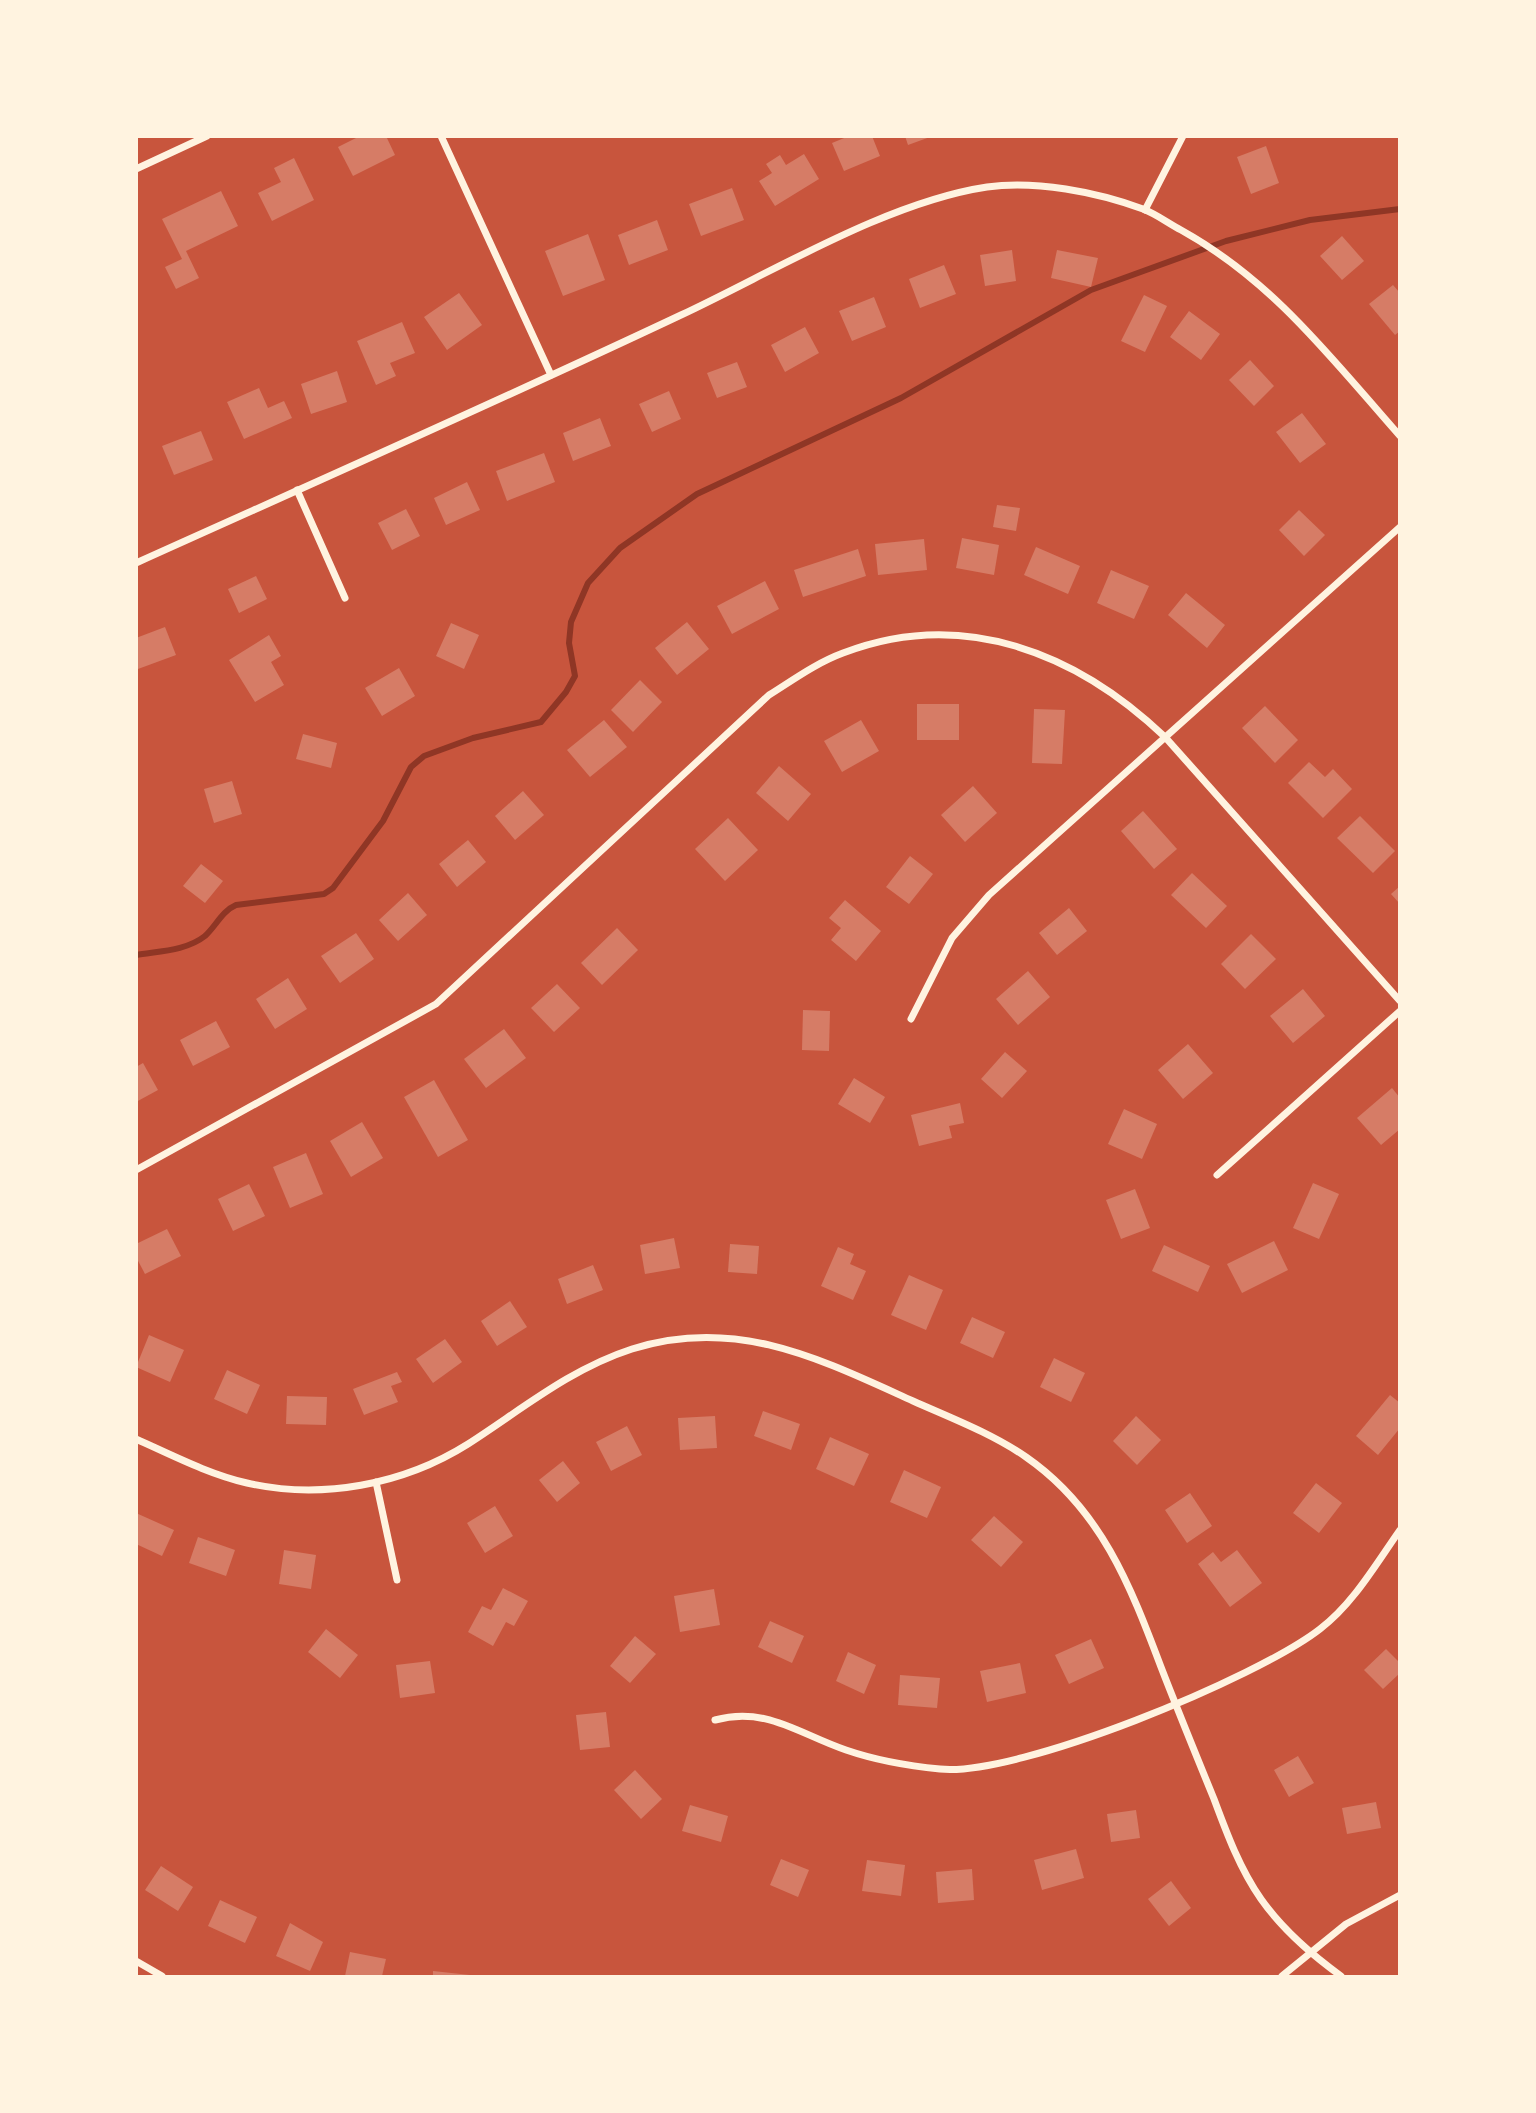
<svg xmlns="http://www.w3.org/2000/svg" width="1536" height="2113" viewBox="0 0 1536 2113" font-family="Signika,sans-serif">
<rect width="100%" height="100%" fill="#c8553d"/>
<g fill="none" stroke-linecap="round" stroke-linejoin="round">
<path stroke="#8f3625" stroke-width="6" d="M136,955C159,951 186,951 205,936C216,926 222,911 236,905L324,894L333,888L383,821L411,767L424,756L473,738L541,722L566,692L575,676L569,643L571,622L588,583L620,548L697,494L901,398L1091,290L1226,241L1310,220L1400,209"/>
</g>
<g fill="#d67c66">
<path d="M360,136H386L395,155L353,176L338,147Z"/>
<path d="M849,136H872L880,156L844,171L832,143Z"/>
<path d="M905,136H930V137L908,145Z"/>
<path d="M1266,146L1279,183L1251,194L1237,157Z"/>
<path d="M804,154L819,179L775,206L759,181L772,173L766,164L780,155L786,165Z"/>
<path d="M294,158L314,200L272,221L258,193L281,182L274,168Z"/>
<path d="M732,188L744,220L701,236L689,204Z"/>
<path d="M221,191L238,226L186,251L199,278L176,289L165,267L182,259L162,219Z"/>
<path d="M657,220L668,250L629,265L618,235Z"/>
<path d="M588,234L605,280L563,296L545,251Z"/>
<path d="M1342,236L1364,261L1342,280L1320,256Z"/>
<path d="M1012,250L1016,281L985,286L980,255Z"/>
<path d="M1057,250L1098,258L1091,287L1051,278Z"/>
<path d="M944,265L956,294L920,308L909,279Z"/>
<path d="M1393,285L1400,293V331L1395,335L1369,304Z"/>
<path d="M459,293L482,325L447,350L424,317Z"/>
<path d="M1144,295L1167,306L1145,352L1121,341Z"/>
<path d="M874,297L886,327L852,341L839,311Z"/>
<path d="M1189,311L1220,334L1201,360L1170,337Z"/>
<path d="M402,322L415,353L390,363L396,376L376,385L357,341Z"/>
<path d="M805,327L819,353L785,372L771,345Z"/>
<path d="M1250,360L1274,386L1254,406L1229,380Z"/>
<path d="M737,362L747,387L717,398L707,373Z"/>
<path d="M337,371L347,402L311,414L301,384Z"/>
<path d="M259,388L268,408L284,401L292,418L244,439L227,402Z"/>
<path d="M669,391L681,419L652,432L639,404Z"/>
<path d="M1302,413L1326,444L1300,463L1276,432Z"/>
<path d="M600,418L611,446L573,461L563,433Z"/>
<path d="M201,431L213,460L174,475L162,446Z"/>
<path d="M544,453L555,482L507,501L496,471Z"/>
<path d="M467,482L480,510L446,525L434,498Z"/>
<path d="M997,505L1020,508L1016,531L993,527Z"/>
<path d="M406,509L420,536L392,550L378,523Z"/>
<path d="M1299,510L1325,535L1304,556L1279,530Z"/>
<path d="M962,538L999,545L994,575L956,568Z"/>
<path d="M924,539L927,570L878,575L875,544Z"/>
<path d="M1036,547L1080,566L1068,594L1024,575Z"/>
<path d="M858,549L866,576L803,597L794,570Z"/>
<path d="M1111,570L1149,586L1134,619L1097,603Z"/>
<path d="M256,576L267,599L239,613L228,589Z"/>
<path d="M765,581L779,609L732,634L717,606Z"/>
<path d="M1186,593L1225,625L1207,648L1168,615Z"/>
<path d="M687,622L709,649L677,675L655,648Z"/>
<path d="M451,623L479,635L464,669L436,656Z"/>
<path d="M165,627L176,655L138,669L136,638Z"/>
<path d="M269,635L281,656L271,662L284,685L255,702L229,660Z"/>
<path d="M399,668L415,696L382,716L365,688Z"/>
<path d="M640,680L662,702L633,732L611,710Z"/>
<rect x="917" y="704" width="42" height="36"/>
<path d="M1265,706L1298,740L1275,763L1242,728Z"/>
<path d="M1034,709L1065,710L1062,764L1032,763Z"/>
<path d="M604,720L627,747L590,777L567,750Z"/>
<path d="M861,720L879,751L842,772L824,741Z"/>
<path d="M303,734L337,743L331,768L296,759Z"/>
<path d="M1309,762L1325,777L1333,769L1352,789L1323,818L1288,783Z"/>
<path d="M779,766L811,794L788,821L756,793Z"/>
<path d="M232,781L242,814L214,823L204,789Z"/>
<path d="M973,786L997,813L965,842L941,815Z"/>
<path d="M523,791L544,815L515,840L495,816Z"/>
<path d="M1143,811L1177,849L1154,869L1121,831Z"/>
<path d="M1360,816L1395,851L1373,873L1337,838Z"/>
<path d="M728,818L758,850L725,881L695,849Z"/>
<path d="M468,840L486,862L457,887L439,864Z"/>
<path d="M910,856L933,874L909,904L886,887Z"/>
<path d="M201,864L223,881L205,903L183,886Z"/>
<path d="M1192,873L1227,906L1206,928L1171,895Z"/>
<path d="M1400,886V904L1391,894Z"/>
<path d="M408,893L427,915L398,941L379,920Z"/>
<path d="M845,900L881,931L856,961L831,940L841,928L829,918Z"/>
<path d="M1069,908L1087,931L1057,955L1039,933Z"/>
<path d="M617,928L638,950L602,985L581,963Z"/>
<path d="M356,933L374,959L340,983L321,956Z"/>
<path d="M1251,934L1276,959L1245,989L1221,964Z"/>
<path d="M1028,971L1050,997L1018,1025L996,999Z"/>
<path d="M288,978L307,1009L275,1029L256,999Z"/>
<path d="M557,984L580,1008L554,1032L531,1008Z"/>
<path d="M1303,989L1325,1016L1293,1043L1270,1016Z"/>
<path d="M803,1010L830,1011L829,1051L802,1050Z"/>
<path d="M216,1021L230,1047L193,1066L180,1040Z"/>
<path d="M504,1029L526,1058L486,1088L464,1059Z"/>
<path d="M1188,1044L1213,1073L1183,1099L1158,1070Z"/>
<path d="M1005,1052L1027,1071L1002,1098L981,1079Z"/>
<path d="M143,1063L158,1090L136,1102V1067Z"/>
<path d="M854,1078L885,1097L870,1123L838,1104Z"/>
<path d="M434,1080L468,1140L438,1157L404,1097Z"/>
<path d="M1392,1088L1400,1098V1129L1381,1145L1357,1118Z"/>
<path d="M960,1103L964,1123L949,1126L952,1138L919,1146L911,1115Z"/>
<path d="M1124,1109L1157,1124L1142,1159L1108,1144Z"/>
<path d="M362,1122L383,1158L351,1177L330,1141Z"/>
<path d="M306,1153L323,1194L290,1208L273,1167Z"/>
<path d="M1313,1183L1339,1194L1319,1239L1293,1228Z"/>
<path d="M249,1184L265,1216L233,1231L218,1199Z"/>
<path d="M1135,1189L1150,1228L1121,1239L1106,1200Z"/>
<path d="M167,1229L181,1256L145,1274L136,1257V1244Z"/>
<path d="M674,1238L680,1268L645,1274L640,1245Z"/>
<path d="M1274,1241L1288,1270L1242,1293L1227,1264Z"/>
<path d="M730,1244L759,1246L757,1274L728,1272Z"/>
<path d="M1164,1245L1210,1266L1198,1292L1152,1271Z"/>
<path d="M838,1247L854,1254L850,1264L866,1271L853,1300L821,1286Z"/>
<path d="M593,1265L603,1290L567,1304L558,1279Z"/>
<path d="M909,1275L943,1290L926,1330L891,1315Z"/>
<path d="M510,1301L527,1327L497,1346L481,1321Z"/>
<path d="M972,1317L1005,1332L993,1358L960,1343Z"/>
<path d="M149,1335L184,1350L170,1382L136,1367Z"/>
<path d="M445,1339L462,1362L433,1383L416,1359Z"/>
<path d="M1054,1358L1085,1373L1071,1402L1040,1387Z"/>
<path d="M227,1370L260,1385L247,1414L214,1399Z"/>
<path d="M397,1372L402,1382L391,1386L398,1402L364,1415L353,1389Z"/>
<path d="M1390,1395L1400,1403V1428L1378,1455L1356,1436Z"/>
<path d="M287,1396L327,1397L326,1425L286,1424Z"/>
<path d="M763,1411L800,1424L791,1450L754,1436Z"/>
<path d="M715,1416L717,1448L680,1450L678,1418Z"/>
<path d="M1136,1416L1161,1440L1137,1465L1113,1441Z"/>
<path d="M627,1426L642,1455L611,1471L596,1442Z"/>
<path d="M830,1437L869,1454L854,1486L816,1469Z"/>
<path d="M563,1461L580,1483L557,1502L539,1480Z"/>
<path d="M904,1470L941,1487L927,1518L890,1502Z"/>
<path d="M1316,1483L1342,1503L1319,1533L1293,1513Z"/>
<path d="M1190,1493L1212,1526L1187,1543L1165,1510Z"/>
<path d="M495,1506L513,1536L485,1553L467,1523Z"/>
<path d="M136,1513L174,1530L162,1556L136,1544Z"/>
<path d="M994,1516L1023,1542L1001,1567L971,1540Z"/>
<path d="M198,1537L235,1550L226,1576L189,1563Z"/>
<path d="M284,1550L316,1555L311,1589L279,1584Z"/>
<path d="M1237,1550L1262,1583L1230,1607L1198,1564L1213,1552L1221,1562Z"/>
<path d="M503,1588L528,1601L514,1626L506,1622L493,1646L468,1632L482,1606L491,1610Z"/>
<path d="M714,1589L720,1625L680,1632L674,1596Z"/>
<path d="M770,1621L804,1636L792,1663L758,1647Z"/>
<path d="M326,1629L358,1655L340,1678L308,1652Z"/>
<path d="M635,1636L656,1654L630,1683L610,1666Z"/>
<path d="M1091,1639L1104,1668L1069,1684L1055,1655Z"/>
<path d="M1386,1649L1400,1663V1673L1383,1689L1364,1670Z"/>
<path d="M848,1652L876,1665L864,1694L836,1681Z"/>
<path d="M430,1661L435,1693L400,1698L396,1665Z"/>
<path d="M1020,1663L1026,1693L987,1702L980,1671Z"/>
<path d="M900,1675L940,1678L937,1708L898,1705Z"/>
<path d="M606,1712L610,1747L580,1750L576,1715Z"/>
<path d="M1298,1756L1314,1783L1289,1797L1274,1770Z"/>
<path d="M635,1770L662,1799L641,1819L614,1790Z"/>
<path d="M1376,1802L1381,1828L1347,1834L1342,1808Z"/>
<path d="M690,1805L728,1816L721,1842L682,1831Z"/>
<path d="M1136,1810L1140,1838L1111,1842L1107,1814Z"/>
<path d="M1076,1849L1084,1878L1042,1890L1034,1860Z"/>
<path d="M781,1859L809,1870L798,1897L770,1885Z"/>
<path d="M867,1860L905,1865L901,1896L862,1891Z"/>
<path d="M161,1866L193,1887L178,1911L145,1890Z"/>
<path d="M972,1869L974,1900L938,1903L936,1872Z"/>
<path d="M1171,1881L1191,1908L1169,1926L1148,1899Z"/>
<path d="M220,1900L257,1917L245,1943L208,1926Z"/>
<path d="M290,1923L323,1942L310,1971L276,1956Z"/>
<path d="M350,1952L386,1959L382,1976H345Z"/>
<path d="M433,1971L470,1975V1976H433Z"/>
</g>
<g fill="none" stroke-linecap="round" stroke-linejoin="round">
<g stroke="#fff3e0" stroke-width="7">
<path d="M441,136L551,375"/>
<path d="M136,169L207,136"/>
<path d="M1145,210L1183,136"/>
<path d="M297,490L345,598"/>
<path d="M136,563C318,481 501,400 681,315C773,272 887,202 987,187C1035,180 1097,192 1143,209C1156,214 1168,223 1181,230C1273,281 1331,358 1400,436"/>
<path d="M911,1019L952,938L989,895L1400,527"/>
<path d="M136,1170L436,1004L769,695C793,680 816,663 843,653C963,607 1077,653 1165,737L1400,1001"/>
<path d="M1217,1175L1400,1011"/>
<path d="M136,1439C172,1455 208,1474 247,1483C321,1500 403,1485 468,1444C521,1410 570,1369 632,1349C736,1316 820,1359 913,1401C951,1418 991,1433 1026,1457C1101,1509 1130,1585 1161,1667C1178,1711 1196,1755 1214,1799C1227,1834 1240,1869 1261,1899C1282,1929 1312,1955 1341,1976"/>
<path d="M376,1482L397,1580"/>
<path d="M715,1720C766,1706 799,1734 846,1750C875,1760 909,1766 940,1769C1018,1777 1257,1678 1320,1629C1353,1604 1376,1564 1400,1530"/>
<path d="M136,1961L162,1976"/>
<path d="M1282,1976L1346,1924L1400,1895"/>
</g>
</g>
<rect width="1536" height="2113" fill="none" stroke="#fff3e0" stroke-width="276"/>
</svg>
